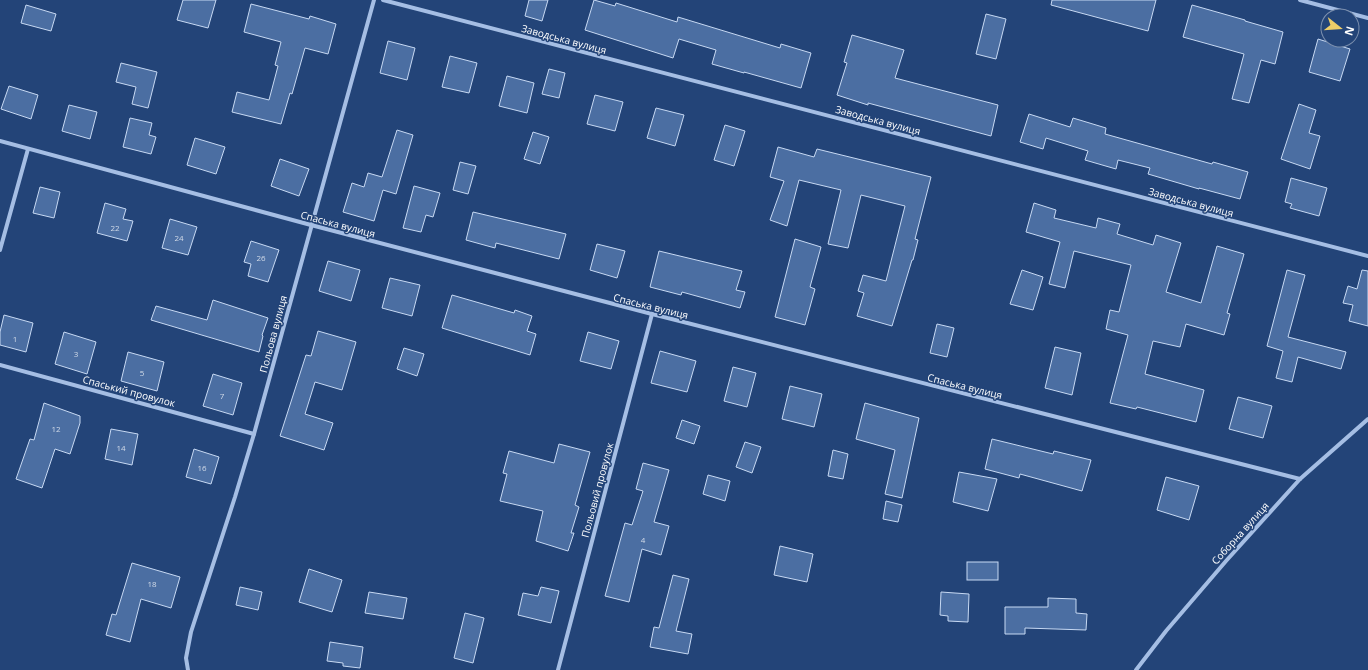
<svg xmlns="http://www.w3.org/2000/svg" width="1368" height="670" viewBox="0 0 1368 670" font-family="'Open Sans',sans-serif">
<rect width="100%" height="100%" fill="#234478"/>
<g fill="#4b6ea2" stroke="#c7d9f3">
<path d="M183,0H216L208,28L177,20Z"/>
<path d="M529,0H548L542,21L525,16Z"/>
<path d="M594,0L615,6L616,3L677,22L678,17L780,48L781,44L811,53L801,88L744,72V73L712,64L716,50L679,39L673,58L585,30Z"/>
<path d="M1052,0H1156L1148,31L1051,5Z"/>
<path d="M251,4L309,19L310,16L336,24L328,54L305,48L292,94L290,93L281,124L232,112L237,92L269,100L278,66L275,65L281,42L244,32Z"/>
<path d="M26,5L56,14L51,31L21,23Z"/>
<path d="M1192,5L1245,20V21L1283,32L1275,64L1261,60L1249,103L1232,99L1244,54L1183,37Z"/>
<path d="M986,14L1006,19L996,59L976,54Z"/>
<path d="M852,35L904,50L895,78L998,105L991,136L868,103V105L837,95L847,63L844,62Z"/>
<path d="M1318,39L1350,49L1340,81L1309,72Z"/>
<path d="M388,41L415,48L407,80L380,73Z"/>
<path d="M450,56L477,63L469,93L442,87Z"/>
<path d="M121,63L157,72L148,108L132,104L136,87L116,82Z"/>
<path d="M549,69L565,73L559,98L542,94Z"/>
<path d="M507,76L534,83L527,113L499,106Z"/>
<path d="M9,86L38,95L31,119L1,109Z"/>
<path d="M595,95L623,102L615,131L587,124Z"/>
<path d="M1299,104L1316,110L1309,133L1320,136L1310,169L1281,159Z"/>
<path d="M69,105L97,112L90,139L62,131Z"/>
<path d="M656,108L684,115L675,146L647,138Z"/>
<path d="M1029,114L1070,127L1073,118L1106,128L1105,134L1212,164L1213,162L1248,172L1240,199L1199,188V189L1148,174L1150,168L1118,160L1116,169L1085,160L1088,151L1046,138L1043,149L1020,142Z"/>
<path d="M130,118L152,123L149,135L156,137L151,154L123,147Z"/>
<path d="M725,125L745,131L734,166L714,160Z"/>
<path d="M397,130L413,135L396,194L383,190L374,221L343,212L352,183L364,187L368,173L382,177Z"/>
<path d="M533,132L549,137L540,164L524,159Z"/>
<path d="M195,138L225,147L216,174L187,165Z"/>
<path d="M778,147L814,157L817,149L931,177L915,239L918,240L913,260H912L892,326L857,316L864,293L858,291L863,275L886,281L905,206L861,195L848,248L828,244L841,190L799,180L787,226L770,220L784,181L770,177Z"/>
<path d="M280,159L309,169L299,196L271,186Z"/>
<path d="M460,162L476,166L468,194L453,190Z"/>
<path d="M1291,178L1327,188L1319,216L1290,208L1292,204L1285,202Z"/>
<path d="M414,186L440,193L433,217L426,215L421,232L403,228Z"/>
<path d="M40,187L60,192L54,218L33,213Z"/>
<path d="M105,203L126,209L123,219L133,221L127,241L97,233Z"/>
<path d="M1034,203L1056,210L1054,218L1096,228L1098,218L1120,224L1117,234L1153,245L1156,235L1181,243L1166,292L1201,303L1217,246L1244,254L1227,313L1230,314L1224,335L1186,324L1180,347L1153,341L1145,374L1204,390L1196,422L1137,407L1136,409L1110,403L1128,335L1106,329L1110,310L1119,312L1131,265L1074,251L1065,288L1049,284L1060,242L1026,232Z"/>
<path d="M473,212L566,234L559,259L496,243L495,248L466,240Z"/>
<path d="M170,219L197,227L188,255L162,248Z"/>
<path d="M795,239L821,247L810,287L815,289L805,325L775,317Z"/>
<path d="M251,241L279,250L268,282L248,276L251,264L244,262Z"/>
<path d="M597,244L625,251L617,278L590,270Z"/>
<path d="M659,251L742,271L736,290L745,292L740,308L682,292L681,295L650,287Z"/>
<path d="M328,261L360,270L351,301L319,291Z"/>
<path d="M1022,270L1043,277L1033,310L1010,304Z"/>
<path d="M1287,270L1305,275L1288,337L1346,352L1341,369L1298,357L1292,382L1276,378L1283,351L1267,346Z"/>
<path d="M1362,270L1368,271V326L1349,321L1353,305L1343,303L1348,286L1357,289Z"/>
<path d="M390,278L420,285L412,316L382,308Z"/>
<path d="M452,295L514,313L515,310L532,316L527,331L536,334L530,355L442,328Z"/>
<path d="M213,300L268,318L262,335L263,336L259,352L151,320L156,306L207,320Z"/>
<path d="M4,315L33,323L26,352L0,345V332Z"/>
<path d="M937,324L954,328L947,357L930,353Z"/>
<path d="M318,331L356,342L342,390L315,382L305,414L333,423L324,450L280,436L306,355L311,356Z"/>
<path d="M64,332L96,342L87,374L55,364Z"/>
<path d="M588,332L619,341L611,369L580,361Z"/>
<path d="M1055,347L1081,353L1072,395L1045,388Z"/>
<path d="M404,348L424,354L417,376L397,369Z"/>
<path d="M660,351L696,361L687,392L651,383Z"/>
<path d="M128,352L164,362L157,391L121,381Z"/>
<path d="M733,367L756,373L747,407L724,401Z"/>
<path d="M213,374L242,383L233,415L203,406Z"/>
<path d="M790,386L822,394L814,427L782,419Z"/>
<path d="M1238,397L1272,406L1263,438L1229,429Z"/>
<path d="M44,403L80,416V423L70,454L55,449L42,488L16,479L30,439L34,440Z"/>
<path d="M865,403L919,418L902,498L885,494L895,450L856,439Z"/>
<path d="M682,420L700,426L694,444L676,438Z"/>
<path d="M111,429L138,434L132,465L105,459Z"/>
<path d="M992,439L1053,454L1054,451L1091,460L1082,491L1020,474L1019,478L985,469Z"/>
<path d="M745,442L761,447L752,473L736,467Z"/>
<path d="M559,444L590,452L575,505L579,507L571,533H574L568,551L536,541L543,511L500,501L507,474L503,473L509,451L554,463Z"/>
<path d="M194,449L219,457L211,484L186,477Z"/>
<path d="M833,450L848,454L843,479L828,476Z"/>
<path d="M643,463L669,470L654,522L669,526L661,555L642,549L629,602L605,596L625,523L632,525L643,491L636,489Z"/>
<path d="M959,472L997,479L988,511L953,502Z"/>
<path d="M708,475L730,481L725,501L703,494Z"/>
<path d="M1166,477L1199,486L1189,520L1157,510Z"/>
<path d="M886,501L902,505L898,522L883,519Z"/>
<path d="M780,546L813,554L807,582L774,575Z"/>
<rect x="967" y="562" width="31" height="18"/>
<path d="M132,563L180,577L171,608L141,599L130,642L106,635L112,614L116,615Z"/>
<path d="M309,569L342,580L332,612L299,602Z"/>
<path d="M673,575L689,579L676,631L692,634L688,654L650,647L654,627L659,628Z"/>
<path d="M240,587L262,592L258,610L236,605Z"/>
<path d="M541,587L559,591L551,623L518,615L523,593L538,596Z"/>
<path d="M369,592L407,598L403,619L365,613Z"/>
<path d="M941,592L969,594L968,622L948,621V616L940,615Z"/>
<path d="M1048,598L1076,599V613L1087,614L1086,630L1025,628V634H1005V607H1048Z"/>
<path d="M465,613L484,618L473,663L454,658Z"/>
<path d="M330,642L363,647L360,668L343,666V663L327,661Z"/>
</g>
<g fill="none" stroke-linecap="round" stroke-linejoin="round">
<g stroke="#a5bee4" stroke-width="4">
<path d="M383,0L1368,256"/>
<path d="M1300,0L1368,18"/>
<path d="M0,141L311,225L652,314L1300,479"/>
<path d="M0,250L28,149"/>
<path d="M0,365L254,434"/>
<path d="M188,670L186,658L191,632L235,497L254,434L374,0"/>
<path d="M558,670L652,314"/>
<path d="M1136,670L1166,631L1226,561L1300,479L1368,419"/>
</g>
</g>
<g text-anchor="middle" dominant-baseline="central" stroke-width="3" stroke-linejoin="round" paint-order="stroke">
<g font-size="8" fill="#d2dbe8">
<text x="115" y="227">22</text>
<text x="179" y="237">24</text>
<text x="261" y="257">26</text>
<text x="15" y="338">1</text>
<text x="76" y="353">3</text>
<text x="142" y="372">5</text>
<text x="222" y="395">7</text>
<text x="56" y="428">12</text>
<text x="121" y="447">14</text>
<text x="202" y="467">16</text>
<text x="643" y="539">4</text>
<text x="152" y="583">18</text>
</g>
<g font-size="10" fill="#fff" stroke="#234478">
<text transform="translate(564 39) rotate(15)">Заводська вулиця</text>
<text transform="translate(878 120) rotate(15)">Заводська вулиця</text>
<text transform="translate(1191 202) rotate(15)">Заводська вулиця</text>
<text transform="translate(338 224) rotate(15)">Спаська вулиця</text>
<text transform="translate(651 306) rotate(14)">Спаська вулиця</text>
<text transform="translate(273 334) rotate(-75)">Польова вулиця</text>
<text transform="translate(965 386) rotate(14)">Спаська вулиця</text>
<text transform="translate(129 391) rotate(15)">Спаський провулок</text>
<text transform="translate(597 490) rotate(-75)">Польовий провулок</text>
<text transform="translate(1240 533) rotate(-48)">Соборна вулиця</text>
</g>
</g>
<g transform="translate(1340 28) rotate(107)"><circle r="19" fill="#234478" stroke="#7b8fae"/>
<path d="M0-3L7 15L0 10L-7 15Z" fill="#eecd68"/>
<text y="-6" font-size="11" font-weight="bold" text-anchor="middle" fill="#ffffff">N</text>
</g>
</svg>
